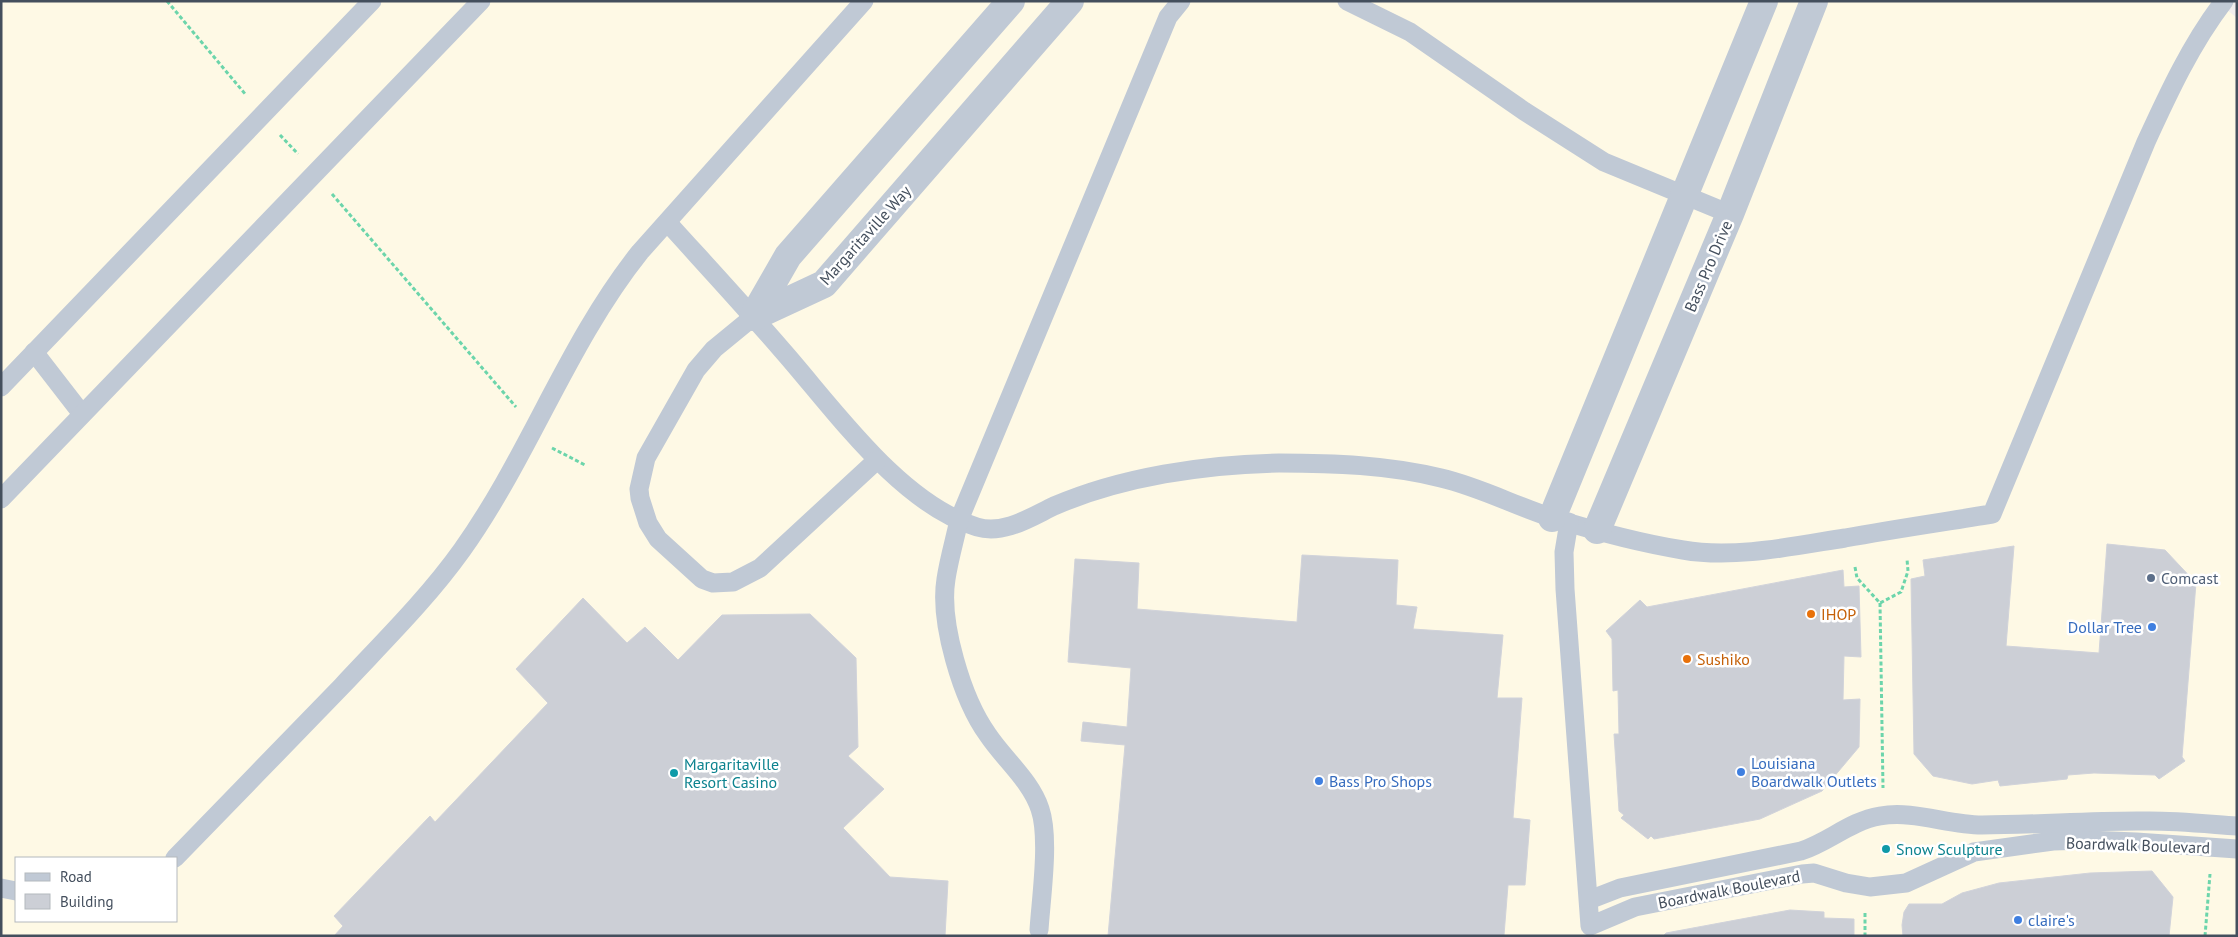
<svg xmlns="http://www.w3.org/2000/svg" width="2238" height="937" viewBox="0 0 2238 937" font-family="'PT Sans',sans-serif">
<rect width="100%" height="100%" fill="#f1eeed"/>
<path fill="#fef9e5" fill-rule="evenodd" d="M1,1H2216L2237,18V936H1ZM16,858H176V921H16Z"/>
<g fill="#cccfd6" stroke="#d1d3da">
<path d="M2107,544L2165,550L2196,583L2182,757L2185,761L2159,779L2155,775L2094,773L2068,775L2067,779L2000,786L1998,780L1972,784L1933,776L1914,754L1911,579L1925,576L1923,560L2014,546L2006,646L2099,653Z"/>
<path d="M1302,555L1398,560L1396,605L1417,607L1413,629L1503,635L1497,698H1522L1513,818L1530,820L1525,885H1508L1504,935L1108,936L1125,745L1081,741L1083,722L1127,727L1131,668L1068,662L1075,559L1139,563L1137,609L1297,622Z"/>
<path d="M1843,570L1844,587L1859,586L1861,657L1844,656L1843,700L1860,699L1859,747L1822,791L1760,819L1654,839L1651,836L1648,839L1621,818L1624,815L1619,811L1614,734H1619L1618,690L1613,691L1612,639L1606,631L1640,600L1647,607Z"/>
<path d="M583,598L627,643L645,627L678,660L722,615L810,614L856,658L858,747L848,756L884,789L843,828L890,877L948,881L945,936H334L343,926L334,916L430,816L435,822L548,703L516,669Z"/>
<path d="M2152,871L2173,897L2169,936H1903L1902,925L1904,912L1909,904H1942L1962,893L1999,883L2090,873Z"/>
<path d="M1790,910L1824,912V918L1854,919V936H1663L1666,933Z"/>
</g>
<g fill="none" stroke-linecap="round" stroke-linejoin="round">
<g stroke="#6cd5ab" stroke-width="3" stroke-dasharray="4 2.5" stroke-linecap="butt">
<path d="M167,1L246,95"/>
<path d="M280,135L298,154"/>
<path d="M332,194L516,407"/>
<path d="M552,448L585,465"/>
<path d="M1855,567L1857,578L1880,603L1901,592L1908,571L1907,559"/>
<path d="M1880,603L1883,788"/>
<path d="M1865,913V936"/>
<path d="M2205,936L2210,874"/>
</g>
<g stroke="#c0c9d5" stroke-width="19">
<path d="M1347,1L1410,32L1524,111L1604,162L1730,214"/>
<path d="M668,223C706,265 745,307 782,350C834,409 900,504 977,527C1004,535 1031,517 1054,506C1121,477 1206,464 1279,463C1333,463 1389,465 1441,478C1480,487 1515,506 1553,518C1595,531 1640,543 1683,550C1734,559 1794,546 1845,538C1894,529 1943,522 1992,514L2146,142C2168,94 2191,44 2224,1"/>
<path d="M753,317L714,349L696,370L646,458L639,489L640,498L648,523L658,539L702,579L713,583L733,582L760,568L877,460"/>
<path d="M34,352L82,414"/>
<path d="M1,387L372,1"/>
<path d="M1,499L481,1"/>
<path d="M1569,522L1564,552L1565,589L1590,926L1635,907L1802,874L1814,873L1846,883L1870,887L1906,883L1974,852L2053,841L2087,840L2136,842L2237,849"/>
<path d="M175,858C231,801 286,743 342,686C383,642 427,599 462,550C529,456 568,342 640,252L864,1"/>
<path d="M1,888L16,891"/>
<path d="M1589,900L1620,888L1801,851C1829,842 1850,821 1880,816C1914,810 1948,825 1982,825C2038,825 2094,820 2149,821C2179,821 2208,824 2237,826"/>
<path d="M1039,930C1041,898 1050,838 1040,809C1031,781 1004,759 988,735C962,699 939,622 946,579C949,559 955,539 959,520L1168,17L1181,1"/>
</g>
<g stroke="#c0c9d5" stroke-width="28">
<path d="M1011,1L788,256L753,317L824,284L1070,1"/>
<path d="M1552,518L1764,1"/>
<path d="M1597,530L1730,214L1814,1"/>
</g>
</g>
<circle fill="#5c6f8a" stroke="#fff" stroke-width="2" cx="2151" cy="578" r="5"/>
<g fill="#e8710a" stroke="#fff" stroke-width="2">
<circle cx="1811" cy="614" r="5"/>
<circle cx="1687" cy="659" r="5"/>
</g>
<g fill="#3f7fe0" stroke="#fff" stroke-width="2">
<circle cx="2152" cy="627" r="5"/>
<circle cx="1741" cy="772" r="5"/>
<circle cx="1319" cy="781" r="5"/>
<circle cx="2018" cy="920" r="5"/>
</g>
<g fill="#0f9aa8" stroke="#fff" stroke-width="2">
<circle cx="674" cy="773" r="5"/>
<circle cx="1886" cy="849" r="5"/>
</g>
<g text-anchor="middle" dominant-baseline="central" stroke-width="5" stroke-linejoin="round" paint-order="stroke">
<g font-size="16" fill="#444f5d" stroke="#fff">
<text transform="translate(865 235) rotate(-48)">Margaritaville Way</text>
<text transform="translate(1708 266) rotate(-67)">Bass Pro Drive</text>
<text transform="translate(2138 845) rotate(2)">Boardwalk Boulevard</text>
<text transform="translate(1729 889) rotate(-11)">Boardwalk Boulevard</text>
</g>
<g font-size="16" fill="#4e5e75" stroke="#fff" text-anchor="start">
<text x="2161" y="578">Comcast</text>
</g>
<g font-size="16" fill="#c56008" stroke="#fff" text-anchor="start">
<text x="1821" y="614">IHOP</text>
<text x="1697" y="659">Sushiko</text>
</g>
<g font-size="16" fill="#366cbe" stroke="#fff" text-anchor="start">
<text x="2142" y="627" text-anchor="end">Dollar Tree</text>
<text x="1751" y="763">Louisiana<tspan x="1751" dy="18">Boardwalk Outlets</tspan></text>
<text x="1329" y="781">Bass Pro Shops</text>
<text x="2028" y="920">claire's</text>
</g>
<g font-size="16" fill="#0d838f" stroke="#fff" text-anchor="start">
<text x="684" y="764">Margaritaville<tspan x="684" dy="18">Resort Casino</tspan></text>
<text x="1896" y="849">Snow Sculpture</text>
</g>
</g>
<rect width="2238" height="937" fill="none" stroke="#444f5d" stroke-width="5"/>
<rect x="15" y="857" width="162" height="65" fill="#ffffff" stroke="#b4b9be"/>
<rect x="25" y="873" width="25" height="8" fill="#c0c9d5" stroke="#b4b9be"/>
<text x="60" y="882" font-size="15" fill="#444f5d">Road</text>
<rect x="25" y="894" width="25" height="15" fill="#cccfd6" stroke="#b4b9be"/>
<text x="60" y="907" font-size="15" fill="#444f5d">Building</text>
</svg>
